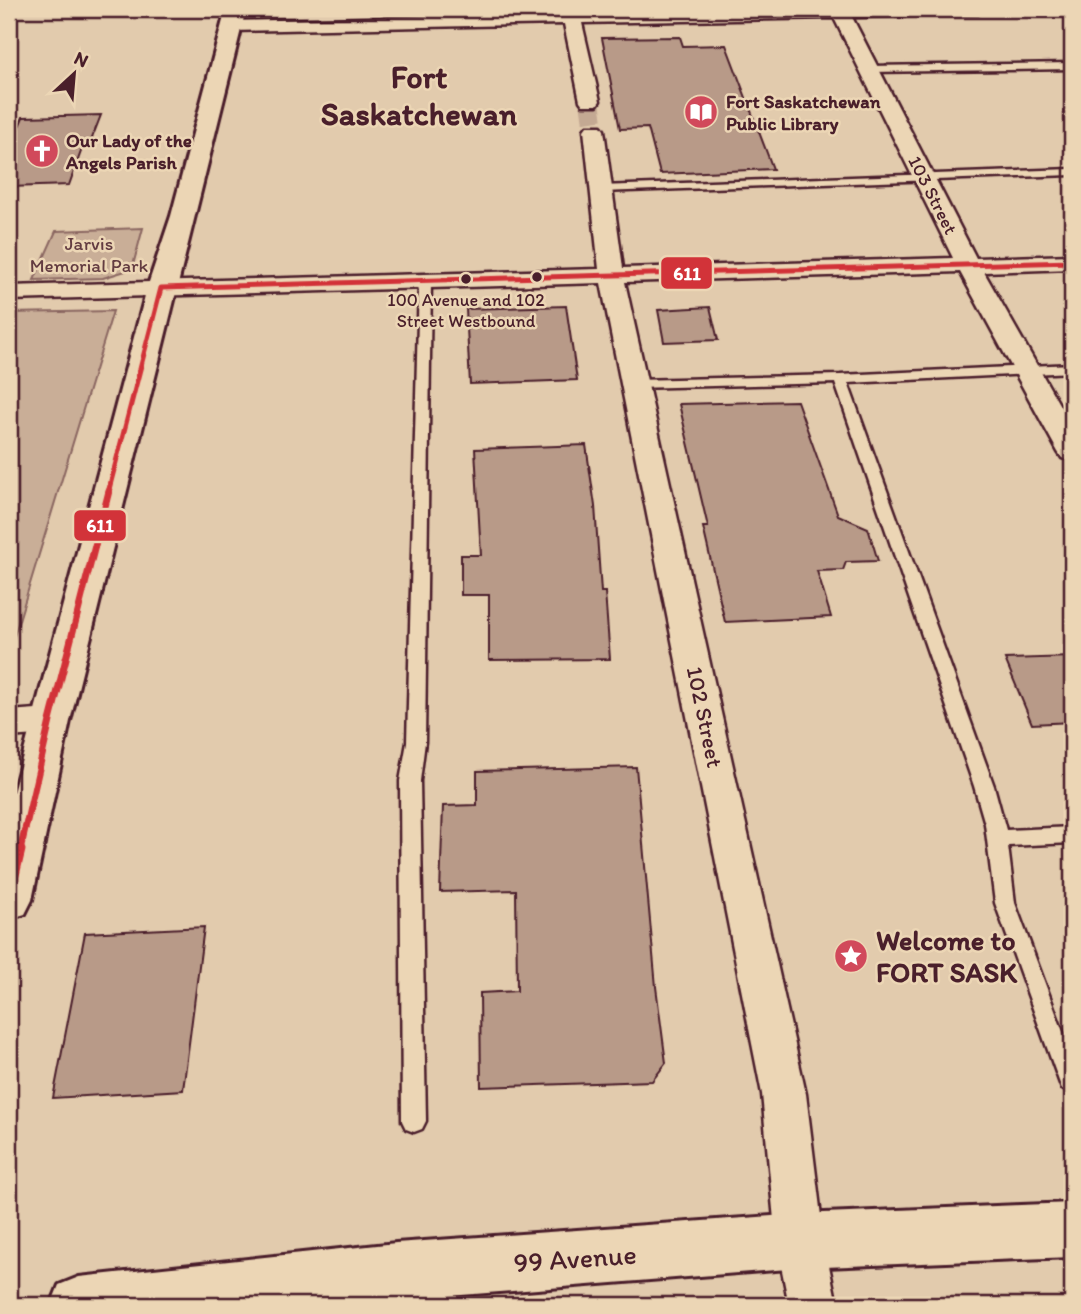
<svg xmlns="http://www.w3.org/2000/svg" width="1081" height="1314" viewBox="0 0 1081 1314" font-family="Itim,sans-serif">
<rect width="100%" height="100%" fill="#e2cbad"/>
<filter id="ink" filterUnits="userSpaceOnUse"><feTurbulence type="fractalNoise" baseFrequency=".0143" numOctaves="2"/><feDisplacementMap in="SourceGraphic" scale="14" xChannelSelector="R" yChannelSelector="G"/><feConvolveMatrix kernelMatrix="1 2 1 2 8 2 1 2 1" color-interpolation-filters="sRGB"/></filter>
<g filter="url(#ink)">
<g fill="#c9ae97" stroke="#8a6661" stroke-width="2">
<path d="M143,228L132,269L103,278L34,280L56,231Z"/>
<path d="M113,311L9,653V313Z"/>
</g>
<g fill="#b89a88" stroke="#4a1f2b" stroke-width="2">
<path d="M680,37L683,46L726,45L773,169L660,174L648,128L620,129L602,38Z"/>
<path d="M101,115L89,146H83L69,185L9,187V150L23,117Z"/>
<path d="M566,306L577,380L470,384L466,309Z"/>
<path d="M710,307L718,340L664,342L658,310Z"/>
<path d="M797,401L838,515L868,528L878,561L846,562L843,570L817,571L831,617L725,622L703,527H708L679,404Z"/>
<path d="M586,445L595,506L601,592H605L610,659L489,660V595H461V555H481L475,449Z"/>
<path d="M1072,657V722L1032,724L1005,659Z"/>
<path d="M636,767L656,987L666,1063L652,1081L481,1087L480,993L517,991L516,890L440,892L443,806L477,805V771Z"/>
<path d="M204,927L183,1090L53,1098L85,933Z"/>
</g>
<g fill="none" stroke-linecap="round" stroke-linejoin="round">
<path stroke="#c4a993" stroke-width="20" stroke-dasharray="20 10" stroke-linecap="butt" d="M590,101L594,130"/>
<g stroke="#4a1f2b" stroke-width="5">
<g id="lane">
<path d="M1072,63V69L869,72L864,69L869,66Z"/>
<path d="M1072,169V175L601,192L595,189L601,186Z"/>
<path d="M425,277L431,281L425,742L420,781L426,1121L422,1129L414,1132L406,1129L402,1121L400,781L407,742L419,281Z"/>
<path d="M1072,364V372L848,383L994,786L1006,830L1072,827V843L1008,846L1015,903L1072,1056V1091L1070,1092L1062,1089L1059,1081L995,903L985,824L974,786L835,383L634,388L627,384L634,380L840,375Z"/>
</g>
</g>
<g stroke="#4a1f2b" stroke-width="5">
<g id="street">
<path d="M753,9H987L978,14L852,17L976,258L1072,255V269L984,272L1072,427V461L1062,458L1058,452L960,272L625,282L806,1094L824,1241L837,1305H789L776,1241L762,1094L601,283L9,300V286L599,269L584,130L587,126H601L604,130L623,268L953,258L834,18L582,23L600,101L597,105H583L580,101L564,24L231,31L222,26L231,21Z"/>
<path d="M50,708L62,712L67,721L62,730L50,734L9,737V711Z"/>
</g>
</g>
<g stroke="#4a1f2b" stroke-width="6">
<g id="secondary">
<path d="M226,9H246L70,721L32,900L25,914L9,919V808L147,288L171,216Z"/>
<path d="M1072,1203V1257L800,1268L336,1305H51L59,1285L79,1277L396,1243L800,1214Z"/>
</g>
</g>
<use href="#lane" fill="#ecd6b5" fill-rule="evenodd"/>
<use href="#street" fill="#ecd6b5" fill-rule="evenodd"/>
<use href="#secondary" fill="#ecd6b5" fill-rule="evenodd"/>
<g stroke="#ecd6b5" stroke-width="10">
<path id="bus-1-far2" d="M108,493L161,288L1072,262"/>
</g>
<g stroke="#ecd6b5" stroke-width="12">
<path id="bus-1-far1" d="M20,851L50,721L109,491"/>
</g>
<g stroke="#ecd6b5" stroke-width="14">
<path id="bus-1" d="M9,900L21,850"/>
</g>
<use href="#bus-1-far2" stroke="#d23339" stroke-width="5"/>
<use href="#bus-1-far1" stroke="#d23339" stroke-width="7"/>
<use href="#bus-1" stroke="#d23339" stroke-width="9"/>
</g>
</g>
<defs>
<g id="library-disc" transform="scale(1.75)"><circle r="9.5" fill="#d1495b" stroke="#ecd6b5"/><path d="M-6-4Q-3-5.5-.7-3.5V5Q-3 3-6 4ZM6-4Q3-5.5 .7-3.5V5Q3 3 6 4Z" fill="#fff"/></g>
<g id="church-disc" transform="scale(1.75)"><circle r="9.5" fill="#d1495b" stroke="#ecd6b5"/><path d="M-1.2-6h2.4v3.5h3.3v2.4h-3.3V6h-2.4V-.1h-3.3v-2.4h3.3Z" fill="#fff"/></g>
<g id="sight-disc" transform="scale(1.75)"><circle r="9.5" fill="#d1495b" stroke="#ecd6b5"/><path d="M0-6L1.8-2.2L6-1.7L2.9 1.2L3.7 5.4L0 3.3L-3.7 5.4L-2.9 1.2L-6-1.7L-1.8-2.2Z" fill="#fff"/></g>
</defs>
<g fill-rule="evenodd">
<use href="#library-disc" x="701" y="112"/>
<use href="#church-disc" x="42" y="151"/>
<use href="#sight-disc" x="851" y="956"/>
</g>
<g fill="#4a1f2b" stroke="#ecd6b5" stroke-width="2.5">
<circle cx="537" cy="277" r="6"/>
<circle cx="466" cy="279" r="6"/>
</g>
<g text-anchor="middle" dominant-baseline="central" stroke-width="5" stroke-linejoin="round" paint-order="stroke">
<g font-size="18" fill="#4a1f2b" stroke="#ecd6b5">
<text x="466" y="300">100 Avenue and 102<tspan x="466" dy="21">Street Westbound</tspan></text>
</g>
<g font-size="19" font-weight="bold" fill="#4a1f2b" stroke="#ecd6b5" text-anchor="start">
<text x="726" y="101">Fort Saskatchewan<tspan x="726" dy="22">Public Library</tspan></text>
<text x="66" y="140">Our Lady of the<tspan x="66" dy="22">Angels Parish</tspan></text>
</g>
<g font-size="19" fill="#4a1f2b" stroke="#ecd6b5">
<text transform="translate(933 195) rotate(63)">103 Street</text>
</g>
<g font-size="19" fill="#633c41" stroke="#ecd6b5">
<text x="89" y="243">Jarvis<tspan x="89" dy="22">Memorial Park</tspan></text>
</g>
<g font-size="23" fill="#4a1f2b" stroke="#ecd6b5">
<text transform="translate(705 717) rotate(78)">102 Street</text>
</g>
<g font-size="28" font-weight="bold" fill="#4a1f2b" stroke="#ecd6b5" text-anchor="start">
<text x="876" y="940">Welcome to<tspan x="876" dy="32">FORT SASK</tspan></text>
</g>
<g font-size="28" fill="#4a1f2b" stroke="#ecd6b5">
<text transform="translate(575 1258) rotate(-4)">99 Avenue</text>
</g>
<g font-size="32" font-weight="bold" fill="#4a1f2b" stroke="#ecd6b5">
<text x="419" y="77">Fort<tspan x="419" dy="37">Saskatchewan</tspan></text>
</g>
</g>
<g stroke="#ecd6b5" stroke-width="2.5">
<rect x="660" y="256" width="53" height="34" rx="7" fill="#d23339"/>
<rect x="73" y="509" width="54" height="33" rx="7" fill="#d23339"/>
</g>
<g font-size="19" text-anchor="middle" font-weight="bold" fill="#fff">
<text x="687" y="280">611</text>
<text x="100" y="532">611</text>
</g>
<rect width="1081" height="1314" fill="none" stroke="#ecd6b5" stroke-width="35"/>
<rect x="18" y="18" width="1046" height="1279" fill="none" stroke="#4a1f2b" stroke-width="2.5" filter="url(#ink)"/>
<g transform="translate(74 74) rotate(26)" stroke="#ecd6b5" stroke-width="5" paint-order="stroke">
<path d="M0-5L12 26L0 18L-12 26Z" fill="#4a1f2b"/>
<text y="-10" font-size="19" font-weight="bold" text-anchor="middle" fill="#4a1f2b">N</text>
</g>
</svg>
